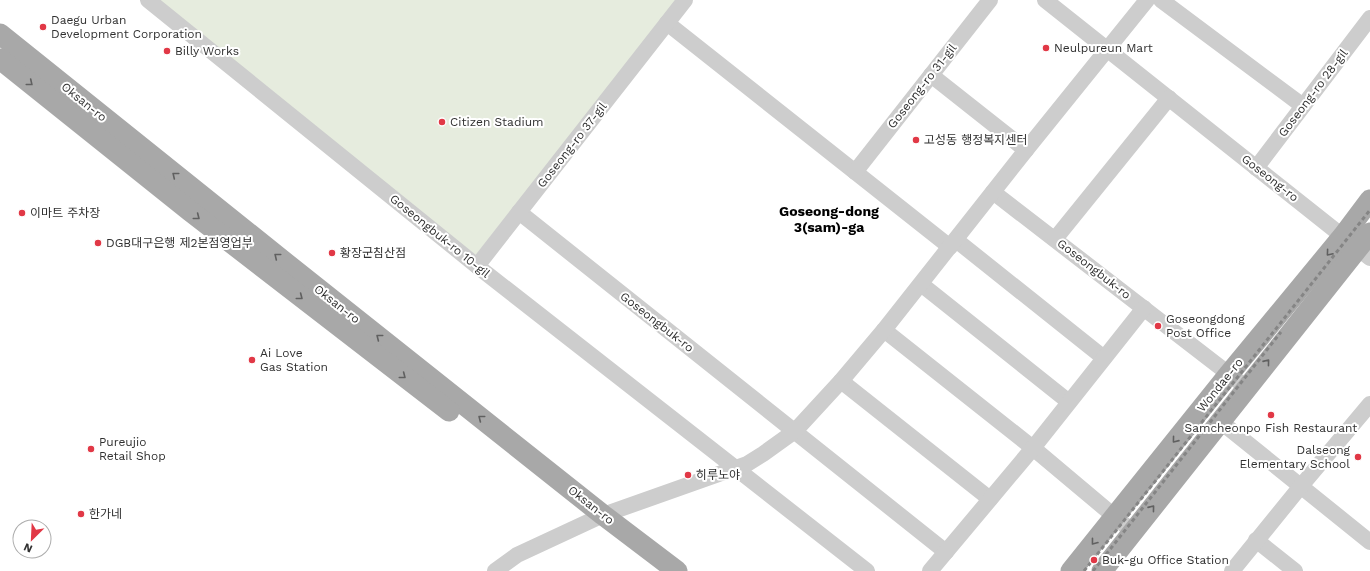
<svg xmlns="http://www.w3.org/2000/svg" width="1370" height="571" viewBox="0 0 1370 571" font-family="'Work Sans','Noto Sans KR',sans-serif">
<rect width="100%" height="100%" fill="#fff"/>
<path fill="#e6ecde" d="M154,0H676L476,255L396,196Z"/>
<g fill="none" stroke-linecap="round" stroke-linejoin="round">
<g stroke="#cdcdcd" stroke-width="16">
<path d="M148,0L477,266L867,571"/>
<path d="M1045,0L1370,258"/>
<path d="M1161,0L1303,106"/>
<path d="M667,23L950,247"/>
<path d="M931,75L1026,150"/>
<path d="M1256,168L1370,18"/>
<path d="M855,172L990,0"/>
<path d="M993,192L1247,388"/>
<path d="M519,212L946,552"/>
<path d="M1055,239L1169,98"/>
<path d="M956,240L1104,358"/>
<path d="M477,266L685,0"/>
<path d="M921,284L1069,402"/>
<path d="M884,330L1033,448L1133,532"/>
<path d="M841,381L990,499"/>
<path d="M1221,422L1370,542"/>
<path d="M1256,540L1295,571"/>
<path d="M495,571L517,555L603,515L747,464L763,454L795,431L841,381L884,330L1026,150L1147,0"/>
<path d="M930,571L1033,448L1144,308"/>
<path d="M1232,571L1301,486L1370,404"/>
</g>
<g stroke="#a8a8a8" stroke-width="21">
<path d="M0,34L292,268L603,515L677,571"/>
<path d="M0,59L190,211L449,411"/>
<path d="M1071,571L1229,374L1343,236L1370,200"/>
<path d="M1102,571L1370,233"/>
</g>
<g stroke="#858585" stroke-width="3" stroke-dasharray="4 3" stroke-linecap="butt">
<path d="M1084,571L1370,210"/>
<path d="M1093,571L1281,332"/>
</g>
</g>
<defs><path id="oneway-chevron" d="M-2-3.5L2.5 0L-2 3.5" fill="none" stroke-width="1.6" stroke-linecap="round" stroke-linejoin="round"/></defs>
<g stroke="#606060">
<use href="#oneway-chevron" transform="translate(30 83) rotate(39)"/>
<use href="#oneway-chevron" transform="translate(175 175) rotate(-141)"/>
<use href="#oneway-chevron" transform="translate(197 217) rotate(38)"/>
<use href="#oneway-chevron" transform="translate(1329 253) rotate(130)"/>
<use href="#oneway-chevron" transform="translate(277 256) rotate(-141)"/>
<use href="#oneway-chevron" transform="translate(300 297) rotate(38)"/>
<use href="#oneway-chevron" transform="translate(379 337) rotate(-142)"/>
<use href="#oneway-chevron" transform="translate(1267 362) rotate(-51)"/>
<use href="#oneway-chevron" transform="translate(403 376) rotate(38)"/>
<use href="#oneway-chevron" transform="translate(481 418) rotate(-142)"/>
<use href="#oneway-chevron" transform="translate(1175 440) rotate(129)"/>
<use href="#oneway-chevron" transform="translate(1152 508) rotate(-51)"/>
<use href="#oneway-chevron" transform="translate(1094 542) rotate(128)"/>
</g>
<g fill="#e13846" stroke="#fff" stroke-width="1.5">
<circle cx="43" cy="27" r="4"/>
<circle cx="1046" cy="48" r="4"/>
<circle cx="167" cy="51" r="4"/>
<circle cx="442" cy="122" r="4"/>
<circle cx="916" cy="140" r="4"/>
<circle cx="22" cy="213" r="4"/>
<circle cx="98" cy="243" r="4"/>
<circle cx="332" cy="253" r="4"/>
<circle cx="1158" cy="326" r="4"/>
<circle cx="252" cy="360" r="4"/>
<circle cx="1271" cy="415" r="4"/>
<circle cx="91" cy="449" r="4"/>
<circle cx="1358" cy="457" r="4"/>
<circle cx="688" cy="475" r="4"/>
<circle cx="81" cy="514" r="4"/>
<circle cx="1094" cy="560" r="4"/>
</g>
<g text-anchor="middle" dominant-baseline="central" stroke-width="4" stroke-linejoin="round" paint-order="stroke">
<g font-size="12" fill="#303030" stroke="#fff" text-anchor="start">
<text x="51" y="20">Daegu Urban<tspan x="51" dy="14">Development Corporation</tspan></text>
<text x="1054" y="48">Neulpureun Mart</text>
<text x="175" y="51">Billy Works</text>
<text x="450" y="122">Citizen Stadium</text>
<text x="924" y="140">고성동 행정복지센터</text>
<text x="30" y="213">이마트 주차장</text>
<text x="106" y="243">DGB대구은행 제2본점영업부</text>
<text x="340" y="253">황장군침산점</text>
<text x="1166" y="319">Goseongdong<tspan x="1166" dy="14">Post Office</tspan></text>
<text x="260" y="353">Ai Love<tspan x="260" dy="14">Gas Station</tspan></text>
<text x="1271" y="428" text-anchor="middle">Samcheonpo Fish Restaurant</text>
<text x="99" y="442">Pureujio<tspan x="99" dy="14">Retail Shop</tspan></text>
<text x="1350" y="450" text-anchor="end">Dalseong<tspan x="1350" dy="14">Elementary School</tspan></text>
<text x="696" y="475">히루노야</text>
<text x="89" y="514">한가네</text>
<text x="1102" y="560">Buk-gu Office Station</text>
</g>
<g font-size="12" fill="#303030" stroke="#fff">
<text transform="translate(922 86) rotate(-52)">Goseong-ro 31-gil</text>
<text transform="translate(1313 93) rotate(-53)">Goseong-ro 28-gil</text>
<text transform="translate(84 102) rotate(39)">Oksan-ro</text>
<text transform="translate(572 145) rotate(-52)">Goseong-ro 37-gil</text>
<text transform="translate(1270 178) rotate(38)">Goseong-ro</text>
<text transform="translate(440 236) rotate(39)">Goseongbuk-ro 10-gil</text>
<text transform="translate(1094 269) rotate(38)">Goseongbuk-ro</text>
<text transform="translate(337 304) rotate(38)">Oksan-ro</text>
<text transform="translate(657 322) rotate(38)">Goseongbuk-ro</text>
<text transform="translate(1220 385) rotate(-51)">Wondae-ro</text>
<text transform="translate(591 505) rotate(38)">Oksan-ro</text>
</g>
<g font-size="14" font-weight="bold" fill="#000" stroke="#fff">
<text x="829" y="211">Goseong-dong<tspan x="829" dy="16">3(sam)-ga</tspan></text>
</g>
</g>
<g transform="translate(32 539) rotate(204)"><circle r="19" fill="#ffffff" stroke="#acacac"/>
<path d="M0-3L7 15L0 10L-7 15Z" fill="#e13846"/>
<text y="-6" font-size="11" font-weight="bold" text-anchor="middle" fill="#303030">N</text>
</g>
</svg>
